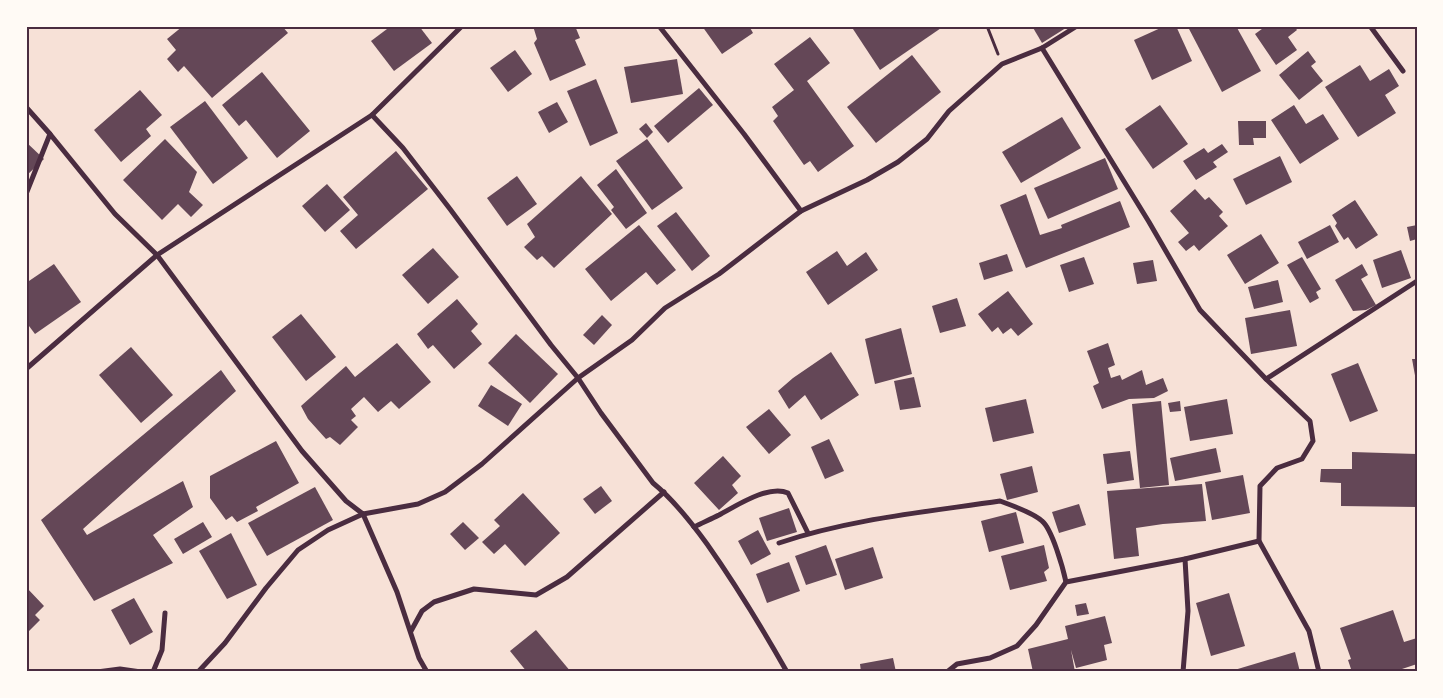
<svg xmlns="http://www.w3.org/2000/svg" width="1443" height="698" viewBox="0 0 1443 698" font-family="Manrope,sans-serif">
<rect width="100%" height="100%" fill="#f7e1d7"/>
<g fill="#644757">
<path d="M183,26H282L288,33L212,98L184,66L178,72L167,59L176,50L167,39Z"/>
<path d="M391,26H419L432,43L394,71L371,41Z"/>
<path d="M533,26H575L580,38L575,40L586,65L550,81L534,43L537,39Z"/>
<path d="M702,26H749L753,33L722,54Z"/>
<path d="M851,26H944L880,70Z"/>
<path d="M1032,26H1069L1042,43Z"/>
<path d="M1165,26H1176L1192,61L1152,80L1134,40Z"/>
<path d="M1190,26H1236L1261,71L1222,92L1188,27Z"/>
<path d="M1266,26H1294L1297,30L1288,37L1297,50L1276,65L1255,34Z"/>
<path d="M810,37L830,63L807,81L854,146L818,172L810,161L804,165L773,121L778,116L772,107L794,90L774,64Z"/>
<path d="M515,50L532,74L508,92L490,68Z"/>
<path d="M1308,51L1316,62L1311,66L1323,81L1299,100L1279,75Z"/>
<path d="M912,55L941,92L876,143L847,107Z"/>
<path d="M677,59L683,94L631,103L624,67Z"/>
<path d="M1360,65L1370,81L1389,69L1399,86L1385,95L1396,113L1358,137L1325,87Z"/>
<path d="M262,72L310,131L277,158L246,120L239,126L222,105Z"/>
<path d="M596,79L618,133L590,146L567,91Z"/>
<path d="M699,88L713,105L668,143L654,126Z"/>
<path d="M140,90L162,115L146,129L151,136L121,162L94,130Z"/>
<path d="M205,101L248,158L213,184L170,127Z"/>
<path d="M557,102L568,122L549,133L538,112Z"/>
<path d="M1160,105L1188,144L1153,169L1125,129Z"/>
<path d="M1294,105L1306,124L1323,114L1339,139L1300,164L1271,120Z"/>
<path d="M1062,117L1081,148L1021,183L1002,152Z"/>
<path d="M1238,121H1266V138H1253L1254,145H1239Z"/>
<path d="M646,123L653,132L647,138L639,129Z"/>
<path d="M165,139L197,172L189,192L203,205L191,217L178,204L162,220L123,180Z"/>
<path d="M647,139L683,188L652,210L616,161Z"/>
<path d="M26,142L44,159L26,176Z"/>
<path d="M1222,144L1228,152L1213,162L1217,167L1196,180L1183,161L1204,148L1208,153Z"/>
<path d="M396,151L428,189L356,249L340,231L358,215L343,197Z"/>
<path d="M1280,156L1292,182L1246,205L1233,179Z"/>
<path d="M1105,158L1118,189L1048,219L1034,188Z"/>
<path d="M616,169L647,213L626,229L611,210L614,207L597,185Z"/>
<path d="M517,176L537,204L507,226L487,198Z"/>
<path d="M581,176L612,214L554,268L542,256L537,260L524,247L535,237L527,224Z"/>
<path d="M327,184L350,210L325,232L302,206Z"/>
<path d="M1195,189L1205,200L1209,197L1223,212L1219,216L1228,226L1199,251L1194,245L1186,251L1178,242L1189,233L1170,211Z"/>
<path d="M1026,194L1040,235L1062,228L1061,225L1120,201L1130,227L1026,268L1000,205Z"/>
<path d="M1355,200L1378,235L1356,249L1348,237L1344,240L1335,226L1337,223L1332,215Z"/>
<path d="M676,212L710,256L692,271L657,226Z"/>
<path d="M639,225L676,270L657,285L646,272L611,301L585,269Z"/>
<path d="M1330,225L1339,242L1307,259L1298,242Z"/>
<path d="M1417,225V239L1410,241L1407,227Z"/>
<path d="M1261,234L1279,263L1245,284L1227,255Z"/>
<path d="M433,248L459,277L428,304L402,275Z"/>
<path d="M1401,250L1411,278L1382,288L1373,260Z"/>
<path d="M837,251L847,266L866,252L878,270L828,305L806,272Z"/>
<path d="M1007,254L1013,271L984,280L979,263Z"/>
<path d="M1084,257L1094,284L1069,292L1060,265Z"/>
<path d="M1302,257L1321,289L1316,292L1319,298L1310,303L1287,265Z"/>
<path d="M1153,260L1157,281L1137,284L1133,263Z"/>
<path d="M54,264L81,302L35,334L26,322V283Z"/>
<path d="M1362,264L1368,275L1361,279L1376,305L1366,310L1353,311L1335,280Z"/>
<path d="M1278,280L1283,302L1254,309L1248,287Z"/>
<path d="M1008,291L1033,324L1018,336L1011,328L1003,334L998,327L992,332L978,314Z"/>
<path d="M957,298L966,326L940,333L932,306Z"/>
<path d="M457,299L478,324L471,331L482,344L454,369L433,345L428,349L417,334Z"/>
<path d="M1290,310L1297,346L1251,354L1245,318Z"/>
<path d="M301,314L336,357L306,381L272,337Z"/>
<path d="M602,315L612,325L594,345L583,335Z"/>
<path d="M901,328L912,374L875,384L865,339Z"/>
<path d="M516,334L558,374L530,403L488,363Z"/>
<path d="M397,343L431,382L399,409L391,401L378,412L364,397L351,409L356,416L351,420L358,427L340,445L330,437L326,439L308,419L301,406L346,366L355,377Z"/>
<path d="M1108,343L1115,365L1108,368L1111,378L1120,375L1122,380L1142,370L1146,385L1163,378L1168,391L1154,398L1129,399L1102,409L1093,386L1099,383L1087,351Z"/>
<path d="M131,347L173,395L141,423L99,375Z"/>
<path d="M831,352L859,395L821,420L805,395L789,409L778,391L793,378Z"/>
<path d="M1412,359H1417V381H1416Z"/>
<path d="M1358,363L1378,411L1350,422L1331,374Z"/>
<path d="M221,370L236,391L83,529L87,535L183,481L193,507L153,535L173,563L94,601L41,520Z"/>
<path d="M914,377L921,407L900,410L894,381Z"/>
<path d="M491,385L522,404L508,426L478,406Z"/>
<path d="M1026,399L1034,433L993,442L985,408Z"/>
<path d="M1227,399L1233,434L1190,441L1184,407Z"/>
<path d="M1161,401L1169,485L1140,488L1132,404Z"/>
<path d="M1180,401L1181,411L1170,412L1168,403Z"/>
<path d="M769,409L791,435L769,454L746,427Z"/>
<path d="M829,439L844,471L825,479L811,447Z"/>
<path d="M276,441L299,483L256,507L258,511L237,522L232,516L226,520L210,498V476Z"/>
<path d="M1216,448L1221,472L1175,481L1170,458Z"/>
<path d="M1130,451L1134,480L1107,484L1103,454Z"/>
<path d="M1352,452L1417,454V507L1341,506V483L1320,482L1321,469H1352Z"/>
<path d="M723,456L741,476L732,485L738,493L719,510L694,483Z"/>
<path d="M1032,466L1038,492L1007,500L1000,474Z"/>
<path d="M1243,475L1250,513L1212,520L1205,482Z"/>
<path d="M1202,484L1206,521L1163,524L1136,528L1139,556L1114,559L1107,491Z"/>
<path d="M601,486L612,501L595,514L583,499Z"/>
<path d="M315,487L333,520L267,556L248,523Z"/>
<path d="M523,493L560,533L525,566L505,544L494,554L482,542L500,526L494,520Z"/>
<path d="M1079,504L1086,525L1059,533L1052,512Z"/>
<path d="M789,508L797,532L767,541L759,518Z"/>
<path d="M1016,512L1024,543L989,552L981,521Z"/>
<path d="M203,522L212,537L183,554L174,539Z"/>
<path d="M463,522L479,538L465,550L450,534Z"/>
<path d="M758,530L771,554L751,565L738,541Z"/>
<path d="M231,533L257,585L227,599L199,551Z"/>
<path d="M826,545L837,575L806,585L795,556Z"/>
<path d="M1044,545L1049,568L1044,572L1047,581L1010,590L1001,556Z"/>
<path d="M873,547L883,578L845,590L835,559Z"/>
<path d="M789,562L800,591L767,603L756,574Z"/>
<path d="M26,587L44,606L35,615L40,620L26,634Z"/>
<path d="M1229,593L1245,646L1211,656L1196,603Z"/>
<path d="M134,598L153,632L130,645L111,610Z"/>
<path d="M1086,603L1089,614L1077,616L1075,605Z"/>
<path d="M1393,610L1404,642L1417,638V664L1393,672H1352L1348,660L1351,659L1340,628Z"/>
<path d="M1105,616L1112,643L1104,645L1107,660L1076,668L1071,650L1075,672H1033L1028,649L1068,639L1065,626Z"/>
<path d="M536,630L571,672H527L510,651Z"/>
<path d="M1295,652L1300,672H1232L1231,671Z"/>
<path d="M893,658L896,672H861L860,664Z"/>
</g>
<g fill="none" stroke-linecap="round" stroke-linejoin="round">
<path stroke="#4a2c40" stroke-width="3" d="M987,26L998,54"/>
<g stroke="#4a2c40" stroke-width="5">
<path d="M659,26L744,134L801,211"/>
<path d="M1370,26L1403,71"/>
<path d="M1042,48L1149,222L1200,310L1266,379L1310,421L1313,441L1302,459L1277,468L1260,486L1259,541L1309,631L1319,672"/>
<path d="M26,107L50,134"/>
<path d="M372,115L403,148L450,209L551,345L578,378L601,413L653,483C674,500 691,522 707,544C736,585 762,628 787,672"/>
<path d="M26,194L50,134L115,214L157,255L302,451L346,501L363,514L418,504L445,492L482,464L578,378L632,340L665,308L719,274L801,211L867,180L898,162L927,139L949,111L1002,64L1042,48L1077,26"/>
<path d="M26,369L157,255L372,115L462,26"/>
<path d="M1266,379L1417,281"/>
<path d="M694,527C702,523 711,519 719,515C736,506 769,484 788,493L808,533"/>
<path d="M779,543C850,519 926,512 1000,501C1013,506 1032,512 1042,521C1052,529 1063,568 1066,582"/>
<path d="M411,631L422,611L434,602L474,589L536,595L567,577L664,492"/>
<path d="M97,672L120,669L141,672"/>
<path d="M153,672L162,650L165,613"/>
<path d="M198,672L225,643L266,588L298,550L328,530L363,514L397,592L419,658L427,672"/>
<path d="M947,672L957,664L990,658L1017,646L1036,625L1066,582L1185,559L1259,541"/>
<path d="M1183,672L1188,611L1185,559"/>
</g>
</g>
<rect width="1443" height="698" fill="none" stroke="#fffaf5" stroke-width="55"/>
<rect x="28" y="28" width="1388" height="642" fill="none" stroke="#4a2c40" stroke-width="2"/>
</svg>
